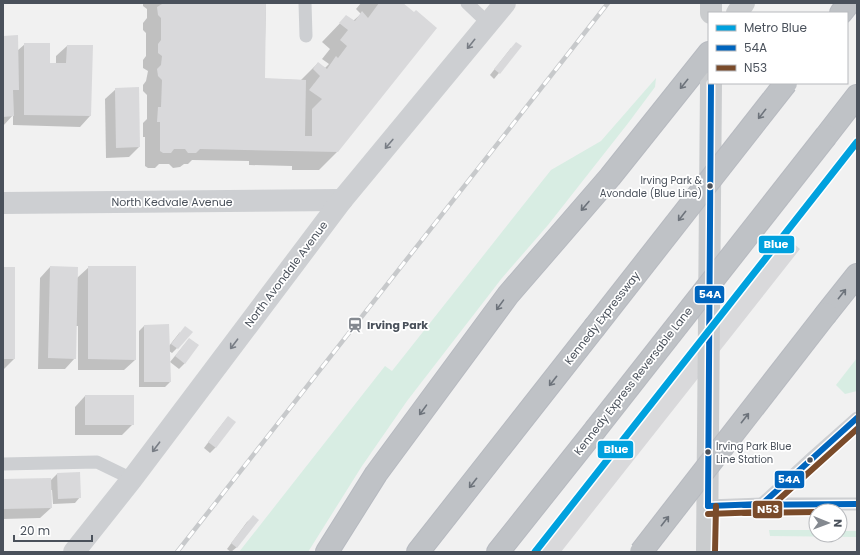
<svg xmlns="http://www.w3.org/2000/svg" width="860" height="555" viewBox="0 0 860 555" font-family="Poppins,sans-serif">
<rect width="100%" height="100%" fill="#f1f1f1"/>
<g fill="#d8ede3">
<path d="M656,78L655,87L629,122L548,225L502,278L407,401L362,466L308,552H239L385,366L392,371L551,170L601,141Z"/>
<path d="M857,358V391L845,394L836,385Z"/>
<path d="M769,530H816V535H840V531H857V537L770,536Z"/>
</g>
<g fill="#0003">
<path d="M143,3H266L264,79L301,80L318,63L325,68L329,64L322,59L330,49L322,42L346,17L353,21L361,14L356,9L361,3H402L338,151L319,170H292V166L249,165V161L192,160L188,164H184L180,167L173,168L169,164H159L155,168H148L145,166V137H143V123L147,119V95L143,91V85L146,81L148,71L143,68V60L146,56V33L143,30V23L147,18V9L143,6Z"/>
<path d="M3,37L17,51L25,44L48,64H56V56L67,46H92L90,116L80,127L13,125V115L3,126Z"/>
<path d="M521,46L494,79L490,75L511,48Z"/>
<path d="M116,89L139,147L129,157L106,158L105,99Z"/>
<path d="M50,267L77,278L89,267L135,360L124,370H78V326H76L75,358L65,369H38L40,278Z"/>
<path d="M3,268L14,359L3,370Z"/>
<path d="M144,326L169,346L180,332L177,348L172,353L169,351L170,382L165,387H139V331Z"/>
<path d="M189,339L198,345L184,364L179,369L170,362Z"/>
<path d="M85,396L133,424L122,435H75V407Z"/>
<path d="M228,417L234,422L215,448L210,453L204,448L223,423Z"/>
<path d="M79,473L80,497L75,503L53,504L52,490H50L51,508L40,518L3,519V480L50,481L57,474Z"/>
<path d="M253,517L237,547L231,552L227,549L247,522Z"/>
</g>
<g fill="#d9d9db">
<path d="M162,3H266L265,78L306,80L305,136H312V109L322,99L309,90L320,76L313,69L318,62L327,69L336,56L338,58L347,46L340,40L348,30L339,23L346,15L355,21L362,11L368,18L379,3H403L414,12L416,10L437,28L338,152L200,149L196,153H188L185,149H174L171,153H163L160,151V122H157L158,107H161L162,80L158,76L157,69L161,65L162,56L158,53V44L161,40V18L158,15L157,7L162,4Z"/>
<path d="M18,35L19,90H13L14,116L3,117V36Z"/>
<path d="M516,42L522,46L500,74L494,69Z"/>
<path d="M24,43H50V63H66L67,45H93L91,116L24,115Z"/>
<path d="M139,87L140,147L116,148L115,88Z"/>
<path d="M786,237L800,249L561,552H532L543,538L547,541Z"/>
<path d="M50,266L78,267L76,359L48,358Z"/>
<path d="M88,266H136V360L88,359Z"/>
<rect x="3" y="267" width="12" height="92"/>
<path d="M169,324L171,382H144V325Z"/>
<path d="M185,326L193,332L178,349L171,344Z"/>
<path d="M189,338L199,345L185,364L175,356Z"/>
<rect x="85" y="395" width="49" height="30"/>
<path d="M228,416L236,422L216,448L208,442Z"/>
<path d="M80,472L81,498L58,499L57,473Z"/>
<path d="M51,478L52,508L3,509V479Z"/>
<path d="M253,515L259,520L237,548L231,543Z"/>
</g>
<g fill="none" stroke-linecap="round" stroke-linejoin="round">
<g stroke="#b7bac0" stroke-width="24">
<g id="motorway">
<path d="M841,13L849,3"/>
<path d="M826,136L857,96"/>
<path d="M826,314L857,275"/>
<path d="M327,552L376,474L508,295L610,177L709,53"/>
<path d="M418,552L594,328"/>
<path d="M498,552L595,430"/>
</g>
</g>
<g stroke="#cdcfd2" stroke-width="13">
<path d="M305,3L306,36"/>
<path d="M467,3L488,23"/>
<path d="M3,464L97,462L132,479"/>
<path d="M762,504L812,458L857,418"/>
<path d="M708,506L762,504H857"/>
</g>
<path stroke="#cdcfd2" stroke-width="22" d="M3,203L342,200"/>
<path stroke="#cdcfd2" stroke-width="22" d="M74,552L132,479L342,200L505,3"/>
<g stroke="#caccce" stroke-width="22">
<path d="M711,13V3"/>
<path d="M737,13L744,3"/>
<path d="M707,552L711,83"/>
</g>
<use href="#motorway" stroke="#bfc2c6" stroke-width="22"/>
<g stroke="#c7c9cb" stroke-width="4.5">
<path id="rail" d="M177,552L608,3"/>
</g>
<use href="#rail" stroke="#fff" stroke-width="3" stroke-dasharray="9" stroke-linecap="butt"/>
<g stroke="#b7bac0" stroke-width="24" stroke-linecap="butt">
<g id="motorway-bridge">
<path d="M594,328L786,83"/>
<path d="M595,430L826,136"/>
<path d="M641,552L826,314"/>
</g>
</g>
<use href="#motorway-bridge" stroke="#bfc2c6" stroke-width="22"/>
<g stroke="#fff" stroke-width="9">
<g id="bus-1">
<path d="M744,505L857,504"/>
<path d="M708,506L711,83"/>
<path d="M708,506L762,504L857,418"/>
</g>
</g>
<g stroke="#fff" stroke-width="9">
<g id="bus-2">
<path d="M744,513L816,512"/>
<path d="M708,514L762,512L766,511L857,429"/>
<path d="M715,552L716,506"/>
</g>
</g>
<use href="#bus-1" stroke="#0065bd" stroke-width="6"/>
<use href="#bus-2" stroke="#7a4b2a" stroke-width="6"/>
<g stroke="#fff" stroke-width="10">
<path id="metro-1" d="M535,552L857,142"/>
</g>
<use href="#metro-1" stroke="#00a1de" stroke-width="7"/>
</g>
<defs><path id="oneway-shaft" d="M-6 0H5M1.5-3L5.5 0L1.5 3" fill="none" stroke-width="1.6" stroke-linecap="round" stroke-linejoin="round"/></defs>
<g stroke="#787d85">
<use href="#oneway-shaft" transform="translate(471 44) rotate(129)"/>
<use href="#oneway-shaft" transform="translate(389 144) rotate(130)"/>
<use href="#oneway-shaft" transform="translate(234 344) rotate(127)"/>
<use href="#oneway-shaft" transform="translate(156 447) rotate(127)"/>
</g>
<g stroke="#6d737b">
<use href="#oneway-shaft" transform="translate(684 84) rotate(129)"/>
<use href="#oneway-shaft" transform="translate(762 114) rotate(128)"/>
<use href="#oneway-shaft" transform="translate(585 206) rotate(131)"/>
<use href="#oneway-shaft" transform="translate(682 216) rotate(128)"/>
<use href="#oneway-shaft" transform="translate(842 294) rotate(-52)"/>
<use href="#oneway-shaft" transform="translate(500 305) rotate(126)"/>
<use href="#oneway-shaft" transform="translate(553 381) rotate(128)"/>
<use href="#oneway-shaft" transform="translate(423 410) rotate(126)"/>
<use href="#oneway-shaft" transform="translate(745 418) rotate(-52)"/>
<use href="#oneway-shaft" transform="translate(473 483) rotate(128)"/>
<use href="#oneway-shaft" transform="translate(665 521) rotate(-52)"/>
</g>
<defs>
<g id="station-bare" transform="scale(1.2)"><path d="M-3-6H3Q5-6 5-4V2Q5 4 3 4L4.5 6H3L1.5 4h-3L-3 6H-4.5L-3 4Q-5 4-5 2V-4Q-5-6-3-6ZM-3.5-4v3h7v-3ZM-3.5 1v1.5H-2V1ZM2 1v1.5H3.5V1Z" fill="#848990" stroke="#fff" stroke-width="2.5" paint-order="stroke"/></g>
</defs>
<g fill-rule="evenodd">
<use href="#station-bare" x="355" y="325"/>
</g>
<g fill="#4a515b" stroke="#fff" stroke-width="1.5">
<circle cx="710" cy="186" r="3.5"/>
<circle cx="708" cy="452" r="3.5"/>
<circle cx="810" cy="460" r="3.5"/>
</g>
<g text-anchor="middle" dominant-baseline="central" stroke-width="3.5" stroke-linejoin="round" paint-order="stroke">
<g font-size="10" fill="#4a515b" stroke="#fff" text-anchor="end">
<text x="702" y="180">Irving Park &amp;<tspan x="702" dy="13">Avondale (Blue Line)</tspan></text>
<text x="716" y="446" text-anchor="start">Irving Park Blue<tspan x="716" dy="13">Line Station</tspan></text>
</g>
<g font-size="11" fill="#4a515b" stroke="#fff">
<text x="172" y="202">North Kedvale Avenue</text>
<text transform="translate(286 274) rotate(-53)">North Avondale Avenue</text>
<text transform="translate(602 318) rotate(-52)">Kennedy Expressway</text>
<text transform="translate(633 381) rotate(-52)">Kennedy Express Reversable Lane</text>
</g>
<g font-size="11" font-weight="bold" fill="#4a515b" stroke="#fff" text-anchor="start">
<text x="367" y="325">Irving Park</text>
</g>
</g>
<g stroke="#fff" stroke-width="1.5">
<rect x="758" y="235" width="37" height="19" rx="4" fill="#00a1de"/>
<rect x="694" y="285" width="31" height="19" rx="4" fill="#0065bd"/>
<rect x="597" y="440" width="37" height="19" rx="4" fill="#00a1de"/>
<rect x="774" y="470" width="31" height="19" rx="4" fill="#0065bd"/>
<rect x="752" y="500" width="31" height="19" rx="4" fill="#7a4b2a"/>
</g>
<g font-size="11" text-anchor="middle" font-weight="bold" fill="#fff">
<text x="776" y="248">Blue</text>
<text x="710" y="298">54A</text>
<text x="616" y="453">Blue</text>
<text x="789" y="483">54A</text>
<text x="768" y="513">N53</text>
</g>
<rect width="860" height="555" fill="none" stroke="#4a515b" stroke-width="8"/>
<rect x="708" y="12" width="140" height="72" fill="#ffffff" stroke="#b7b9bd"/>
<rect x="716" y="25" width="20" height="6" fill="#00a1de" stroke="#b7b9bd"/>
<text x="744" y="32" font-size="12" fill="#4a515b">Metro Blue</text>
<rect x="716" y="45" width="20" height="6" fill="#0065bd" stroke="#b7b9bd"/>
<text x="744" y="52" font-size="12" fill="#4a515b">54A</text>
<rect x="716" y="65" width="20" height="6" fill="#7a4b2a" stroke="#b7b9bd"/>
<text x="744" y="72" font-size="12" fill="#4a515b">N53</text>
<g transform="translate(828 523) rotate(91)"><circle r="19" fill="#ffffff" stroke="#b7b9bd"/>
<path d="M0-3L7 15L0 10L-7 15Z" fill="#848990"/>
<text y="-6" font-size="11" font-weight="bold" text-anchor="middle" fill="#4a515b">N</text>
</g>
<path d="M14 535v6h78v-6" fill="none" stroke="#4a515b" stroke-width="2"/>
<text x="20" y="535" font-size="12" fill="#4a515b" stroke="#ffffff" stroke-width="3" paint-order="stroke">20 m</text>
</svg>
